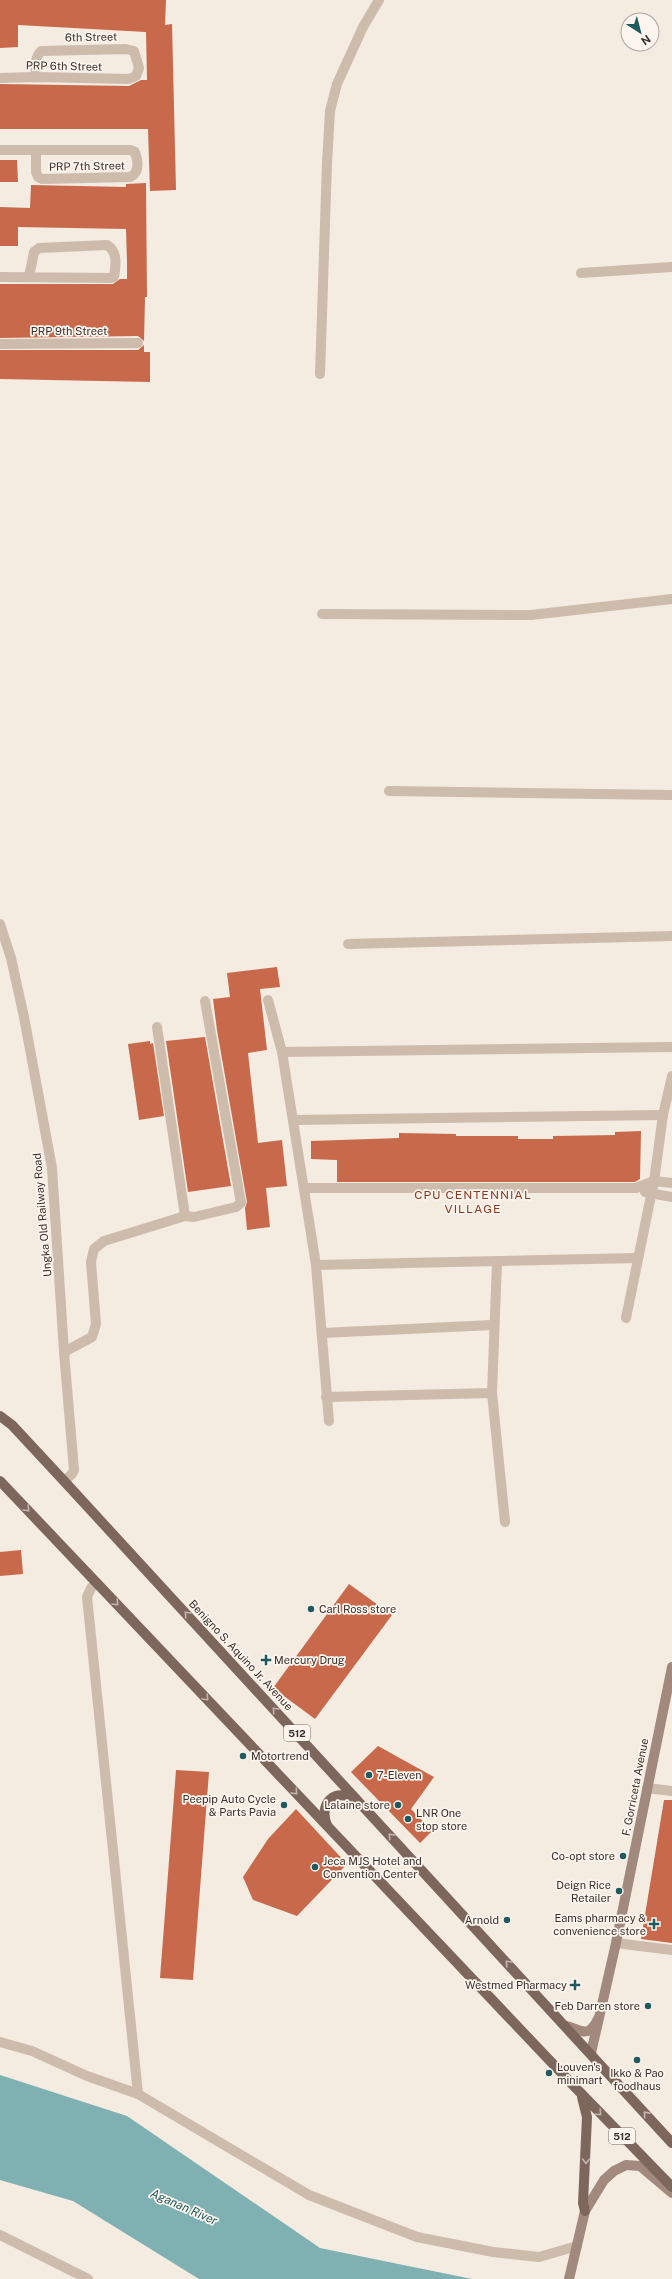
<svg xmlns="http://www.w3.org/2000/svg" width="672" height="2279" viewBox="0 0 672 2279" font-family="'Public Sans',sans-serif">
<rect width="100%" height="100%" fill="#f4ebe1"/>
<path fill="#7fb0b2" d="M0,2075L127,2116L320,2248L472,2279H199L73,2201L0,2180Z"/>
<g fill="#c8694b">
<path d="M0,0H166L165,25L172,24L176,190L150,191L148,129H0V84L129,86L141,80H147L146,32L18,25V47L0,48Z"/>
<path d="M0,160H17L18,182H0Z"/>
<path d="M146,183L147,297H145L144,341L138,336L0,338V284H113L120,279H127V262L126,229L18,227V246H0V207L30,208L31,185L126,187V184Z"/>
<path d="M144,345V352H150V382L0,379V350H138Z"/>
<path d="M277,967L280,987L260,989L267,1050L248,1053L258,1143L282,1140L287,1186L266,1188L270,1227L247,1230L245,1208L247,1202L217,1030L213,999L230,997L227,973Z"/>
<path d="M205,1037L231,1186L188,1192L166,1041Z"/>
<path d="M150,1041V1044L153,1043L164,1116L139,1120L128,1044Z"/>
<path d="M641,1131L640,1179L635,1182H337V1160L311,1159V1141L399,1138V1133L456,1134V1136H518V1139H553V1136L615,1135V1132Z"/>
<path d="M21,1550L23,1574L0,1576V1552Z"/>
<path d="M349,1584L392,1615L315,1719L273,1688Z"/>
<path d="M378,1746L434,1777L411,1809L432,1831L420,1843L351,1772Z"/>
<path d="M176,1770L209,1772L193,1980L160,1978Z"/>
<path d="M664,1800H672V1943L641,1939Z"/>
<path d="M296,1809L347,1864L297,1916L253,1900L243,1877L268,1839Z"/>
</g>
<g fill="none" stroke-linecap="round" stroke-linejoin="round">
<g stroke="#cdbbac" stroke-width="10">
<path d="M581,273L672,267"/>
<path d="M322,614L531,615L672,599"/>
</g>
<g stroke="#cdbbac" stroke-width="10">
<path d="M0,78L36,77L129,79L136,76L139,68L134,51L126,49L41,51C34,58 36,67 36,77"/>
<path d="M0,150H130L135,152C138,161 140,173 130,177L42,179L38,177L36,172V151"/>
<path d="M0,277L111,278L114,277C116,264 118,252 107,245L39,248L34,252L29,277"/>
<path d="M0,344L138,343"/>
<path d="M320,374L327,163L330,111L337,84L363,27L379,0"/>
<path d="M389,791L672,795"/>
<path d="M0,924L11,958L24,1017L52,1168L64,1352L74,1470L72,1474L64,1481"/>
<path d="M348,944L672,936"/>
<path d="M268,1000L282,1052L316,1265L329,1421"/>
<path d="M157,1027L185,1216"/>
<path d="M282,1052L672,1047"/>
<path d="M293,1120L663,1115"/>
<path d="M304,1188H636L654,1181L672,1183"/>
<path d="M645,1192L672,1197"/>
<path d="M497,1262L492,1393L505,1522"/>
<path d="M316,1265L638,1258"/>
<path d="M626,1318L654,1181L663,1115L672,1076"/>
<path d="M322,1333L493,1325"/>
<path d="M64,1352L92,1337L96,1324L91,1262L94,1249L104,1241L185,1216L194,1217L236,1207L241,1203L205,1001"/>
<path d="M326,1397L492,1393"/>
<path d="M97,1583L91,1588L87,1597L138,2094"/>
<path d="M647,1788L672,1791"/>
<path d="M616,1943L672,1950"/>
<path d="M0,2042L32,2051L87,2076L138,2094L309,2195L417,2237L493,2252L539,2257L577,2246"/>
<path d="M0,2235L88,2279"/>
</g>
<g stroke="#a18a7d" stroke-width="10">
<path d="M566,2026C580,2029 588,2040 598,2019"/>
<path d="M591,2053L616,1943L672,1667"/>
<path d="M569,2279L585,2211L604,2180L614,2171L626,2165L640,2166L672,2193"/>
</g>
<g stroke="#7d675c" stroke-width="10">
<path d="M0,1416L12,1425L64,1481L672,2143"/>
<path d="M0,1481L572,2084L672,2187"/>
<path d="M327,1825C318,1803 335,1787 356,1800"/>
<path d="M582,2097L587,2117L583,2203L585,2211"/>
</g>
</g>
<defs><path id="oneway-chevron" d="M-2-3.5L2.5 0L-2 3.5" fill="none" stroke-width="1.6" stroke-linecap="round" stroke-linejoin="round"/></defs>
<g stroke="#c2b5ac">
<use href="#oneway-chevron" transform="translate(27 1509) rotate(46)"/>
<use href="#oneway-chevron" transform="translate(116 1603) rotate(47)"/>
<use href="#oneway-chevron" transform="translate(187 1614) rotate(-133)"/>
<use href="#oneway-chevron" transform="translate(206 1698) rotate(47)"/>
<use href="#oneway-chevron" transform="translate(275 1710) rotate(-133)"/>
<use href="#oneway-chevron" transform="translate(295 1792) rotate(47)"/>
<use href="#oneway-chevron" transform="translate(391 1836) rotate(-133)"/>
<use href="#oneway-chevron" transform="translate(508 1963) rotate(-133)"/>
<use href="#oneway-chevron" transform="translate(599 2113) rotate(46)"/>
<use href="#oneway-chevron" transform="translate(646 2114) rotate(-132)"/>
<use href="#oneway-chevron" transform="translate(586 2161) rotate(90)"/>
</g>
<g fill="#1f5a5e" stroke="#fbf5ee" stroke-width="1.5">
<circle cx="311" cy="1609" r="4"/>
<path d="M264 1654h4v4h4v4h-4v4h-4v-4h-4v-4h4z"/>
<circle cx="243" cy="1756" r="4"/>
<circle cx="369" cy="1775" r="4"/>
<circle cx="284" cy="1805" r="4"/>
<circle cx="398" cy="1805" r="4"/>
<circle cx="408" cy="1819" r="4"/>
<circle cx="623" cy="1856" r="4"/>
<circle cx="315" cy="1867" r="4"/>
<circle cx="619" cy="1891" r="4"/>
<circle cx="507" cy="1920" r="4"/>
<path d="M652 1918h4v4h4v4h-4v4h-4v-4h-4v-4h4z"/>
<path d="M573 1979h4v4h4v4h-4v4h-4v-4h-4v-4h4z"/>
<circle cx="648" cy="2006" r="4"/>
<circle cx="637" cy="2060" r="4"/>
<circle cx="549" cy="2073" r="4"/>
</g>
<g text-anchor="middle" dominant-baseline="central" stroke-width="3.5" stroke-linejoin="round" paint-order="stroke">
<g fill="#fbf5ee" stroke="#756b66" stroke-width="1">
<rect x="284" y="1725" width="26" height="16" rx="3"/>
<rect x="609" y="2128" width="26" height="16" rx="3"/>
</g>
<g font-size="10" font-weight="bold" fill="#3b302b">
<text x="297" y="1733">512</text>
<text x="622" y="2136">512</text>
</g>
<g font-size="11" fill="#3b302b" stroke="#fbf5ee">
<text transform="translate(91 37) rotate(-1)">6th Street</text>
<text transform="translate(64 66) rotate(1)">PRP 6th Street</text>
<text transform="translate(87 166) rotate(-1)">PRP 7th Street</text>
<text x="69" y="331">PRP 9th Street</text>
<text transform="translate(42 1215) rotate(-95)">Ungka Old Railway Road</text>
<text transform="translate(241 1655) rotate(47)">Benigno S. Aquino Jr. Avenue</text>
<text transform="translate(635 1787) rotate(-79)">F. Gorriceta Avenue</text>
</g>
<g font-size="11" fill="#3b302b" stroke="#fbf5ee" text-anchor="end">
<text x="319" y="1609" text-anchor="start">Carl Ross store</text>
<text x="274" y="1660" text-anchor="start">Mercury Drug</text>
<text x="251" y="1756" text-anchor="start">Motortrend</text>
<text x="377" y="1775" text-anchor="start">7-Eleven</text>
<text x="276" y="1799">Peepip Auto Cycle<tspan x="276" dy="13">&amp; Parts Pavia</tspan></text>
<text x="390" y="1805">Lalaine store</text>
<text x="416" y="1813" text-anchor="start">LNR One<tspan x="416" dy="13">stop store</tspan></text>
<text x="615" y="1856">Co-opt store</text>
<text x="323" y="1861" text-anchor="start">Jeca MJS Hotel and<tspan x="323" dy="13">Convention Center</tspan></text>
<text x="611" y="1885">Deign Rice<tspan x="611" dy="13">Retailer</tspan></text>
<text x="646" y="1918">Eams pharmacy &amp;<tspan x="646" dy="13">convenience store</tspan></text>
<text x="499" y="1920">Arnold</text>
<text x="567" y="1985">Westmed Pharmacy</text>
<text x="640" y="2006">Feb Darren store</text>
<text x="557" y="2067" text-anchor="start">Louven's<tspan x="557" dy="13">minimart</tspan></text>
<text x="637" y="2073" text-anchor="middle">Ikko &amp; Pao<tspan x="637" dy="13">foodhaus</tspan></text>
</g>
<g font-size="12" letter-spacing="1" fill="#8c3b22" stroke="#fbf5ee">
<text x="473" y="1195">CPU CENTENNIAL<tspan x="473" dy="14">VILLAGE</tspan></text>
</g>
<g font-size="12" font-style="italic" fill="#1f5a5e" stroke="#fbf5ee">
<text transform="translate(184 2207) rotate(24)">Aganan River</text>
</g>
</g>
<g transform="translate(640 32) rotate(144)"><circle r="19" fill="#fbf5ee" stroke="#aea6a0"/>
<path d="M0-3L7 15L0 10L-7 15Z" fill="#1f5a5e"/>
<text y="-6" font-size="11" font-weight="bold" text-anchor="middle" fill="#3b302b">N</text>
</g>
</svg>
